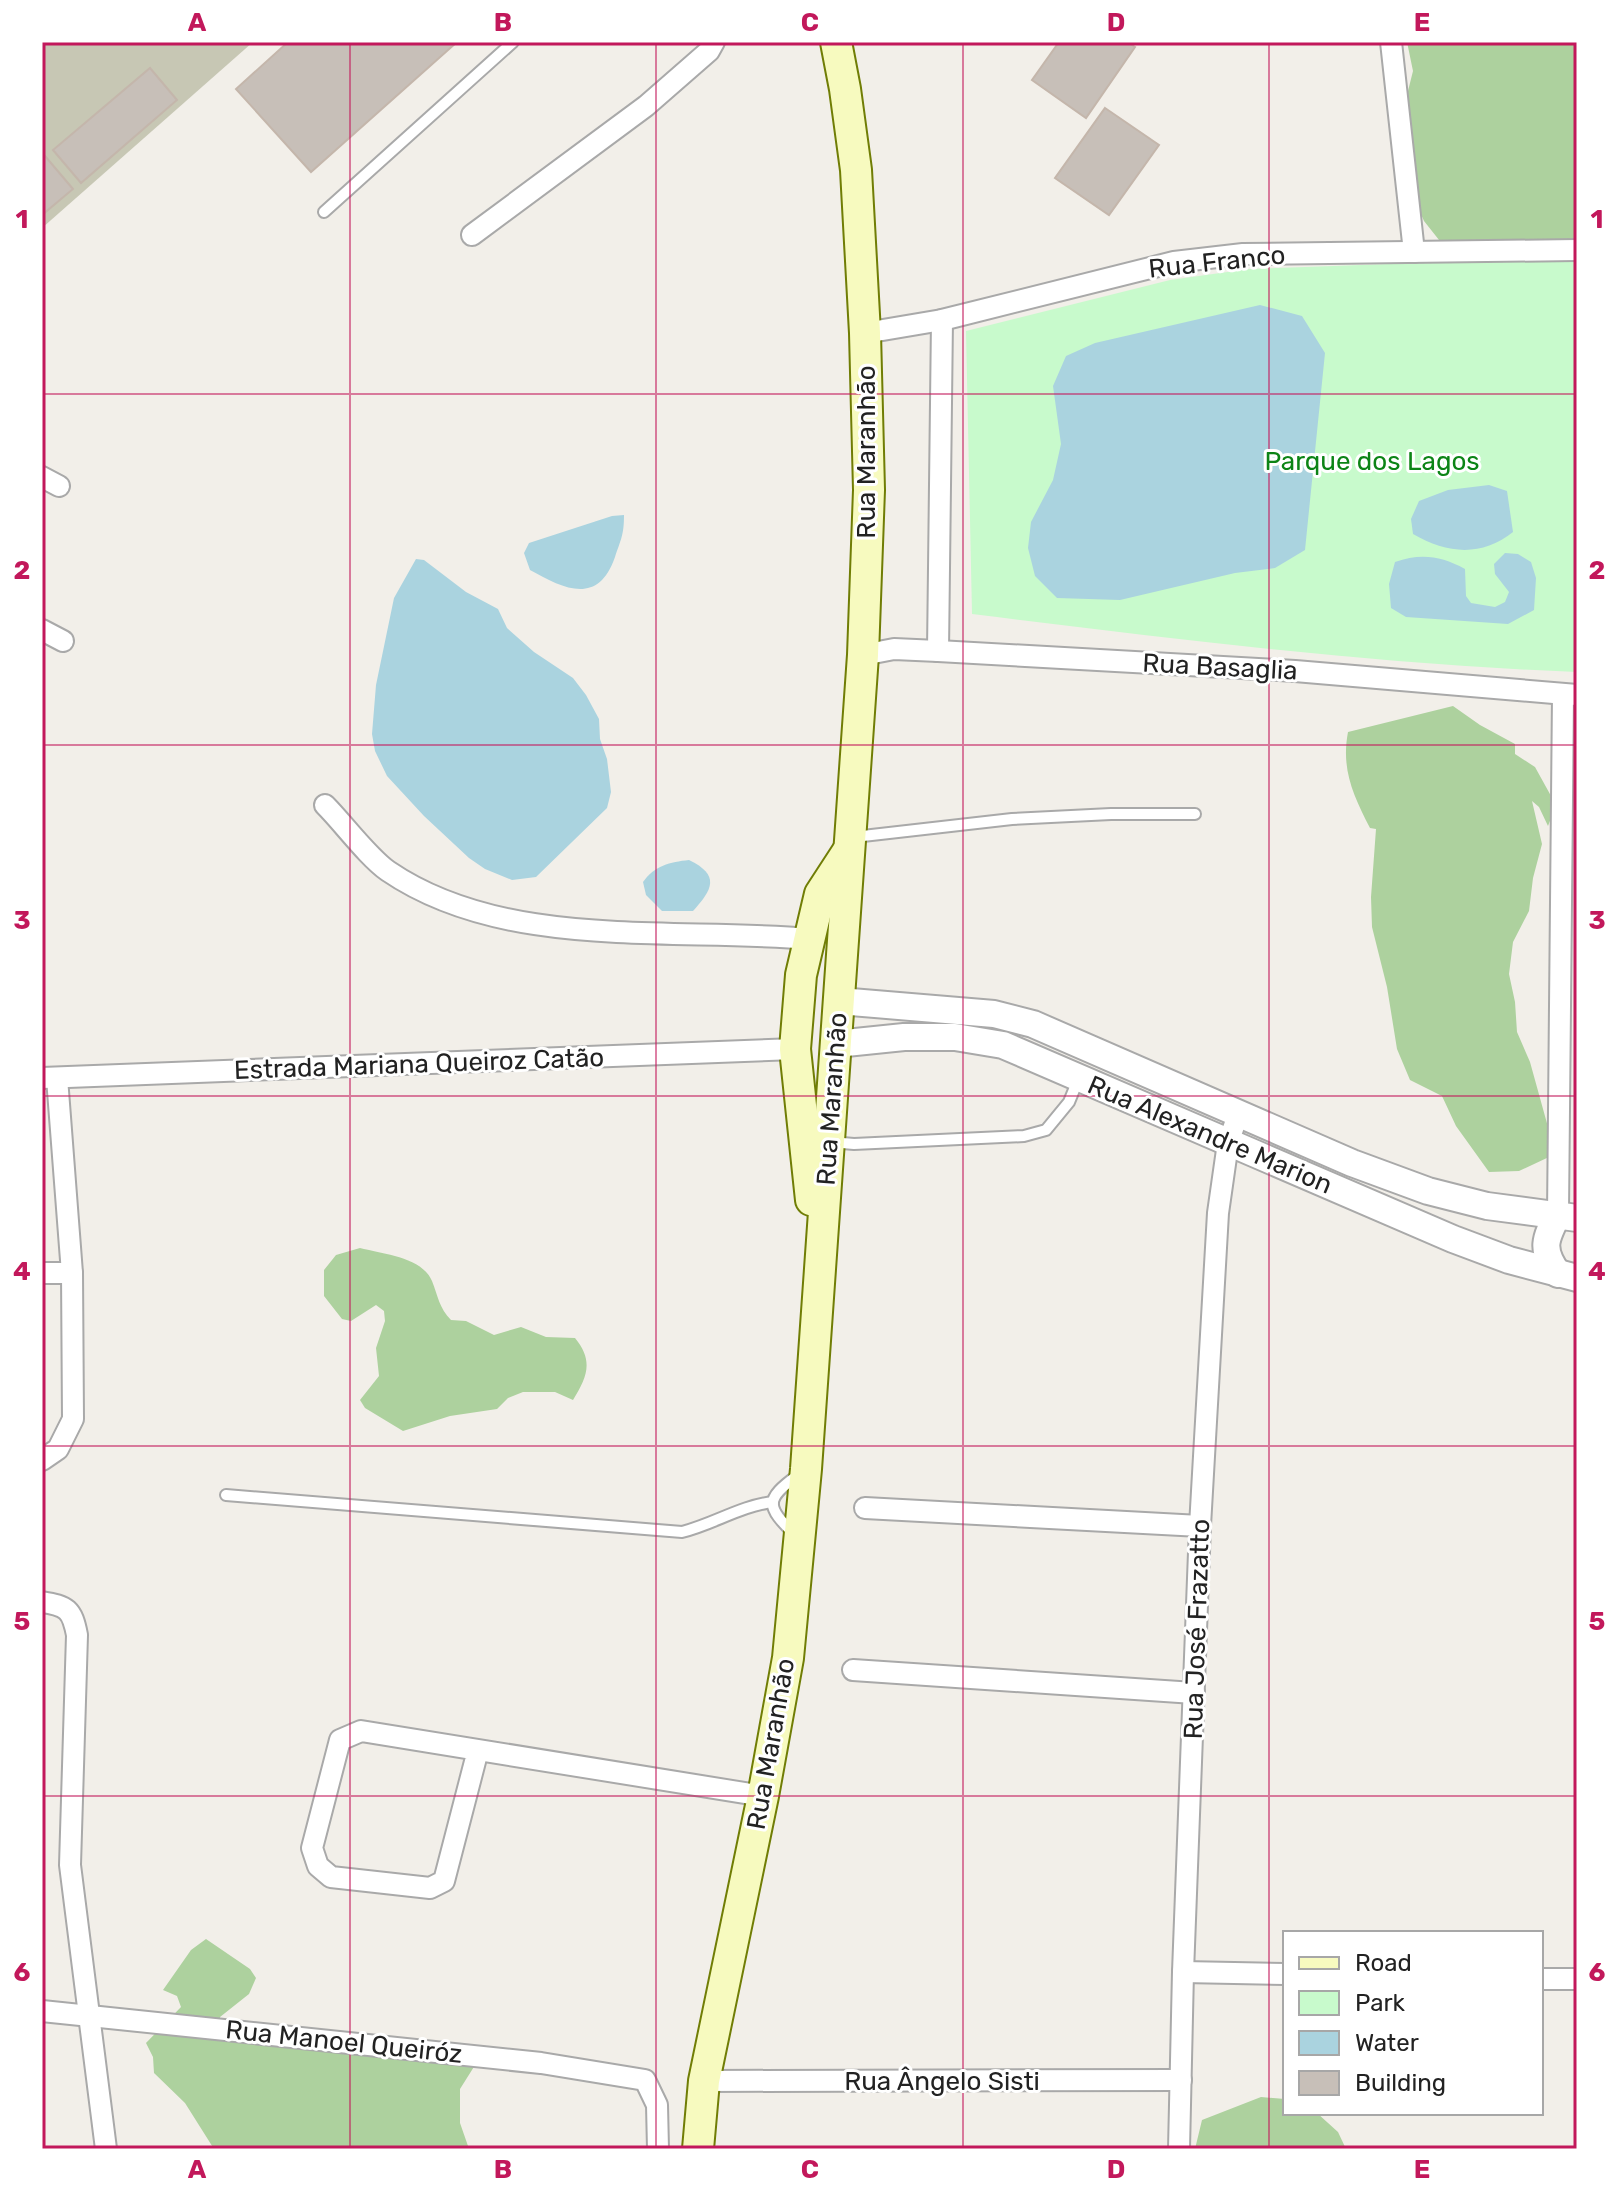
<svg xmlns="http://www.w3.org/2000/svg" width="1619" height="2191" viewBox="0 0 1619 2191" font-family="Rubik,sans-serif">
<rect width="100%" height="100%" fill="#f2efe9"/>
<path fill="#c7c7b4" d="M42,42H253L42,228Z"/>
<g fill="#add19e">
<path d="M1407,42H1577V255L1443,245L1424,221L1412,194L1406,99L1413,71Z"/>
<path d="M1453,706L1480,725L1515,744V754L1535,767L1556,805L1548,826L1539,807L1532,801L1542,844L1533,878L1529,911L1513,942L1509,974L1515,1002L1517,1032L1530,1062L1548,1127L1549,1157L1519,1171L1489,1172L1456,1126L1442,1096L1410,1080L1397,1049L1387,987L1372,927L1371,897L1376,829L1370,828C1353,795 1341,769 1348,732Z"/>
<path d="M360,1248C383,1254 422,1257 432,1281C438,1296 439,1308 451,1320L466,1321L494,1335L521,1327L546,1337L575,1338C594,1361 587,1377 573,1400L555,1392H523L508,1398L497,1409L450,1416L403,1431L365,1408L360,1400L379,1376L376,1348L385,1321L384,1311L376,1305L351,1321L342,1319L324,1296V1270L336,1255Z"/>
<path d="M206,1939L250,1969L256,1978L249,1994L220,2017V2026L477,2062L460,2089V2123L468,2146L466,2149H214L185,2103L154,2073L153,2057L146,2043L181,2007L177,1996L163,1990L191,1950Z"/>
<path d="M1261,2097L1285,2099V2113H1317L1338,2132L1346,2149H1195L1202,2120Z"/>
</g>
<path fill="#c8facc" d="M1577,260V672C1374,664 1173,639 972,614L966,331L1170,280L1249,269L1417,263Z"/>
<g fill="#aad3df">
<path d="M1260,305L1302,316L1325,353L1305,550L1275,568L1235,573L1120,600L1057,598L1035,576L1028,548L1031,522L1053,480L1061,444L1053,386L1066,356L1095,343Z"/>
<path d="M1489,485L1507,491L1513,532C1482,557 1447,554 1413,534L1411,519L1419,501L1448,490Z"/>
<path d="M624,515C624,535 621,539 615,557C598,606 564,589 530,570L524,553L529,543L612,516Z"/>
<path d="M1505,553L1518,554L1531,562L1536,578L1534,610L1508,624L1406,617L1391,608L1389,584L1395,562C1421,553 1441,556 1465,569L1466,596L1471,603L1495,607L1505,602L1509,592L1495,574L1494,564Z"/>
<path d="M416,559L424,560L466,592L498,609L507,628L534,652L573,678L586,695L599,719L600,739L607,759L611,792L607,808L536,877L512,880L485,869L469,858L424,816L387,776L375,751L372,734L376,685L394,598Z"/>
<path d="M689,860C720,875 713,889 693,911H662L646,895L643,882C654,866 670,862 689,860Z"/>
</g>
<g fill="#c7bfb8" stroke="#c4b6ab" stroke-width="2">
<path d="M288,42H457L311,172L236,89Z"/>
<path d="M1059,42H1127L1135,47L1086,118L1032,80Z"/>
<path d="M150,68L177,100L81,183L53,150Z"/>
<path d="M1105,108L1159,145L1109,215L1055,178Z"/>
<path d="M45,156L73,189L42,215V159Z"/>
</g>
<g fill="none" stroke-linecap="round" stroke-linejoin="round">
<g stroke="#a9a9a9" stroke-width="14">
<g id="service">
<path d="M324,212L513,42"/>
<path d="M854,837L1012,819L1111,814H1195"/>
<path d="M831,1142L854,1144L1024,1136L1046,1130L1069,1102L1078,1080"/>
<path d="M226,1495L682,1532C714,1524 740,1506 773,1502"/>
<path d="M795,1535C766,1506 764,1500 798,1475"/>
</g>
</g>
<g stroke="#a9a9a9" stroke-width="24">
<g id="minor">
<path d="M1391,42L1414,252"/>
<path d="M472,235L646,106L709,51L714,42"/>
<path d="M865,333L942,320L1174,262L1243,254L1577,250"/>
<path d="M42,477L59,486"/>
<path d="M42,630L63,641"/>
<path d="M938,651L942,320"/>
<path d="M863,655L894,649L938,651L1295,671L1577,695"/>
<path d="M325,805C343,823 368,857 388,871C505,951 674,927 810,939"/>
<path d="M42,1078L795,1049"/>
<path d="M1558,1214L1563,695"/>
<path d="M42,1273H72"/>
<path d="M42,1460L58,1449L73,1419L72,1273L57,1078"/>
<path d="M865,1508L1200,1526"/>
<path d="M42,1602C67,1606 72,1609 77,1635L70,1865L106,2149"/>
<path d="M853,1670L1194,1693"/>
<path d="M478,1750L444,1881L430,1888L331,1877L318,1866L312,1848L340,1740L361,1731L763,1796"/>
<path d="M1183,1972L1285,1974"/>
<path d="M1541,1979H1577"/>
<path d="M42,2011L541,2063L645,2080L657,2105L658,2149"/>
<path d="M704,2081L1181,2080"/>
<path d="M1179,2149L1183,1972L1200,1526L1218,1213L1228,1143L1239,1112"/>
</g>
</g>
<g stroke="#a9a9a9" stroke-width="30">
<g id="tertiary">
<path d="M839,1001L994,1014L1033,1024L1352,1163L1428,1191L1487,1206L1577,1218"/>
<path d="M836,1044L904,1037H955L1003,1045L1453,1239L1509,1260L1577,1278"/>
<path d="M1558,1274C1540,1249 1545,1239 1558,1214"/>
</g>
</g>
<g stroke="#707d05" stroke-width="34">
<g id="secondary">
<path d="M811,1200L795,1049L801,975L820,894L848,851"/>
<path d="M698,2149L704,2081L763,1796L788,1658L806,1469L863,655L869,490L865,333L856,170L845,89L836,42"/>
</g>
</g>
<use href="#service" stroke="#fff" stroke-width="10"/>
<use href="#minor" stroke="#fff" stroke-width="20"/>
<use href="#tertiary" stroke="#fff" stroke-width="26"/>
<use href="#secondary" stroke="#f7fabf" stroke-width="30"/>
</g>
<path fill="none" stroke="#c2185b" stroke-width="2" stroke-opacity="0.55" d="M350,42V2149M656,42V2149M963,42V2149M1269,42V2149M42,394H1577M42,745H1577M42,1096H1577M42,1446H1577M42,1796H1577"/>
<g text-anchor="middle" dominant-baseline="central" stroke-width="6" stroke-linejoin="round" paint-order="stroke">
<g font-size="26" fill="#222" stroke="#fff">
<text transform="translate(1217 262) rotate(-6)">Rua Franco</text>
<text transform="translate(866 452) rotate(-90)">Rua Maranhão</text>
<text transform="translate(1220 667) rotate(3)">Rua Basaglia</text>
<text transform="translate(419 1064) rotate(-2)">Estrada Mariana Queiroz Catão</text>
<text transform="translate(832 1099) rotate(-86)">Rua Maranhão</text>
<text transform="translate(1210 1135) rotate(23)">Rua Alexandre Marion</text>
<text transform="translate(1197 1629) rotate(-88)">Rua José Frazatto</text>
<text transform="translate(771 1744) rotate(-80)">Rua Maranhão</text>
<text transform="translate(344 2042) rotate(6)">Rua Manoel Queiróz</text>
<text x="942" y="2081">Rua Ângelo Sisti</text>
</g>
<g font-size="26" fill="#0c8416" stroke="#fff">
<text x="1372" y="461">Parque dos Lagos</text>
</g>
</g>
<rect width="1619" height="2191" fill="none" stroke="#ffffff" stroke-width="88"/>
<rect x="1283" y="1931" width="260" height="184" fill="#ffffff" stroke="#a7a7a7" stroke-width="2"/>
<rect x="1299" y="1957" width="40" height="12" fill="#f7fabf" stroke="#a7a7a7" stroke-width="2"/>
<text x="1355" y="1971" font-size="24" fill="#222222">Road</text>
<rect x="1299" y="1991" width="40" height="24" fill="#c8facc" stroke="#a7a7a7" stroke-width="2"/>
<text x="1355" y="2011" font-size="24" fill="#222222">Park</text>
<rect x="1299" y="2031" width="40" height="24" fill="#aad3df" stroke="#a7a7a7" stroke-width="2"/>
<text x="1355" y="2051" font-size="24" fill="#222222">Water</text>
<rect x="1299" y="2071" width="40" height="24" fill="#c7bfb8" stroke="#a7a7a7" stroke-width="2"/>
<text x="1355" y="2091" font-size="24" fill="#222222">Building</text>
<rect x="44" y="44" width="1531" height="2103" fill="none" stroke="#c2185b" stroke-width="3"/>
<g font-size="26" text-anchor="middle" font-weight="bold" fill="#c2185b">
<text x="197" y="31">A</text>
<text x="503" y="31">B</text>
<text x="810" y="31">C</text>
<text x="1116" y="31">D</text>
<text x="1422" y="31">E</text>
<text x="22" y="228">1</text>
<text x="1597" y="228">1</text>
<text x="22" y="579">2</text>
<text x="1597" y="579">2</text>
<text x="22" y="929">3</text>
<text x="1597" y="929">3</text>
<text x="22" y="1280">4</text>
<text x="1597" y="1280">4</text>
<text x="22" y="1630">5</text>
<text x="1597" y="1630">5</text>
<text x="22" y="1981">6</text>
<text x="1597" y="1981">6</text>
<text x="197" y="2178">A</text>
<text x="503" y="2178">B</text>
<text x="810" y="2178">C</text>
<text x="1116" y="2178">D</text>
<text x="1422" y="2178">E</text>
</g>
</svg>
